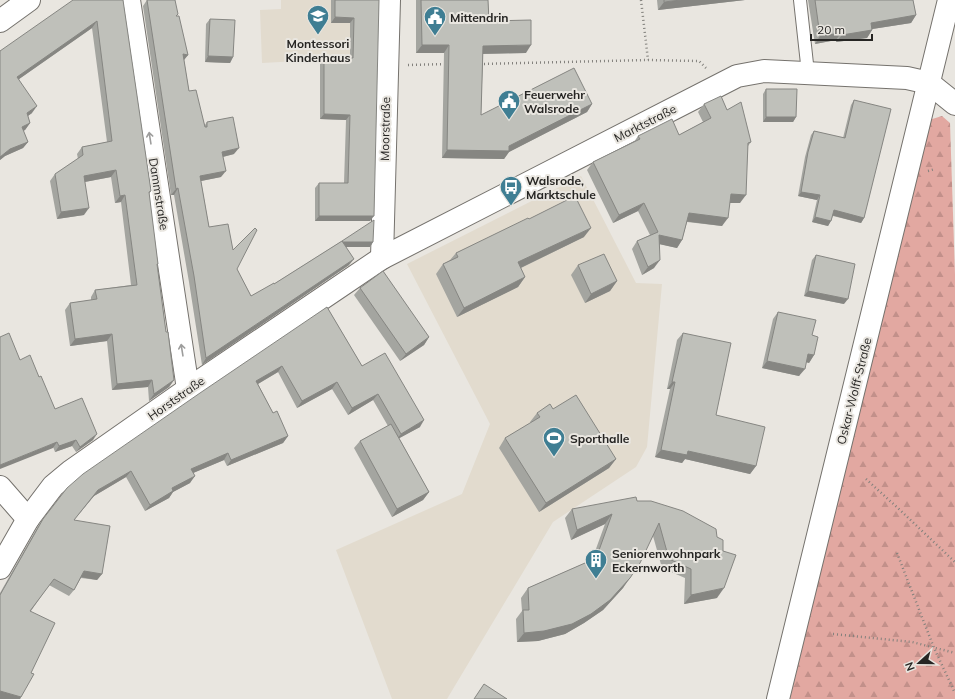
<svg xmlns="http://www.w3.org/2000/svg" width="955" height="699" viewBox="0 0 955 699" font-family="Mulish,sans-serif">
<defs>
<pattern id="forest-firs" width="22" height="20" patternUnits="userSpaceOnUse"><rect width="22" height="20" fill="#e2a8a1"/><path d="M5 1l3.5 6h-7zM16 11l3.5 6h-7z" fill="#c2908a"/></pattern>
</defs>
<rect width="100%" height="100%" fill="#e9e6e0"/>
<g fill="#e2dbce">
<path d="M281,0H375L374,67L339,62L299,61L262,63L260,10L281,9Z"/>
<path d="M581,176L636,283L662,284L647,447L636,467L553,522L447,699H392L336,550L462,494L490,424L407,264Z"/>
</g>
<path fill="url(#forest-firs)" d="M942,116L950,123L955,274V699H790L929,120Z"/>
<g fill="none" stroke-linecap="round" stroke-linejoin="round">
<g stroke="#75726d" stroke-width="14">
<path id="service" d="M800,0L808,73"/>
</g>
<g stroke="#75726d" stroke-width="24">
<g id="minor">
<path d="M129,0L188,389"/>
<path d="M382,258L389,0"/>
<path d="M0,487L28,519"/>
<path d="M0,568L28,519L53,486L71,471L188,389L382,258L737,76L764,71L907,78L929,83L955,104"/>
</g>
</g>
<g stroke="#75726d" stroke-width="24">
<path id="tertiary" d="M778,699L949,0"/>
</g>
<g stroke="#75726d" stroke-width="24">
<path id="secondary" d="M0,21L29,0"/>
</g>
<g stroke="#82807c" stroke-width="2.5" stroke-dasharray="1 3" stroke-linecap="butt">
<path d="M641,0L648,60"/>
<path d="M480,64L648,60L699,61L706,68"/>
<path d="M408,65L447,64"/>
<path d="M928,171L935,169"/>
<path d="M866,479L900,510L955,562"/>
<path d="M897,553L934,648L955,693"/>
<path d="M833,634L912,642L955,653"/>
</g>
<use href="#service" stroke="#fff" stroke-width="12"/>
<use href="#minor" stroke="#fff" stroke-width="22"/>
<use href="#tertiary" stroke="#fff" stroke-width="22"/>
<use href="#secondary" stroke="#fff" stroke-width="22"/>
</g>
<g fill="#a4a5a0">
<path d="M123,0L151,191L149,194L158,264L157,265L166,332L174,380L169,387L149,401L148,387L112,390L107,341L70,346L65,310L70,303L91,300V297L95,290L131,285L121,202L115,203L111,177L85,182L84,215L57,219L50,181L55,174L78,159L77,154L82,147L107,142L92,28L19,79L32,113L28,116L30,123L25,130L23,131L28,142L23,148L5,156L0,160V51Z"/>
<path d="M147,0H175L177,16L188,55L184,60L189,91L205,125L207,122L234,154L223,157L221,177L201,181L209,227L233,250L237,269L251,296L274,284L342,241L373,242L370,247H346L349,265L202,365L189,282L174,195H171L143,6Z"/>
<path d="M331,0H379L370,221H315V188L319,183H344L346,120L320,119V63L324,57L350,58V23H331Z"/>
<path d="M416,0H488L489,21L526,53L483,54L481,115L592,104L587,112L509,152L504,159L442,158L444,53H416Z"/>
<path d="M657,0H745L658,10Z"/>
<path d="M808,0H913L916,15L911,23L872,29V30L867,38L836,42V40L815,44Z"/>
<path d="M210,19L233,57L230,63L205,62L206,24Z"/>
<path d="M766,89L796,117L793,122H763V94Z"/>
<path d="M854,100L864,218L861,223L833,216L828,226L812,222L817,200L798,196L805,157L811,135L814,131L843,138L851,105Z"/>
<path d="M704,104L727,110L751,142L748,146L740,203H730L722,226L687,222L682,240L677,248L660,244L654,268L642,275L632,249L637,241L650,235L638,211L613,223L587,170L593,162L634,142L638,136L679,135L703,122L698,112Z"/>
<path d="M529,219L584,237L521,268L525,277L518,287L457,317L436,274L443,264L450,260L456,253Z"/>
<path d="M816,255L844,304L804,296L812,260Z"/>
<path d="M578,265L617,281L610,291L585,303L571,275Z"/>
<path d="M360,288L429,337L424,345L400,361L354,295Z"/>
<path d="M327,307L362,366L420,427L399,438L429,492L423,500L392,517L354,448L360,441L388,426L373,400L348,415L332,389L297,408L278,372L258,384L273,413L288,436L283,443L227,466L224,460L193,473L190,483L173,492L169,498L145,511L126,477L94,496L74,520L102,574L97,580L81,578L74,590L69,596L49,585L31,611V673L21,697L20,699H0V593L38,526L43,519Z"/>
<path d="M778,312L812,335L814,355L809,363L806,362L799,376L762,368L773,319Z"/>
<path d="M683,333L716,415L756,466L750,474L685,459L682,463L655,457L670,389H667L677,340Z"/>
<path d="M20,360L39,377L55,409L93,440L76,452L72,446L55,452Z"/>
<path d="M553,409L616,459L609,468L539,512L499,448L505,438L531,423L530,422L537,413Z"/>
<path d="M637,501H651L717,598L684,604L685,578L662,568L653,536L623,588L603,610L584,623L565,634L538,641L517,642L516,619L522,611L521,598L528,588L585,563L593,557L605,524L571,540L565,518L572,509Z"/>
</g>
<g fill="#868682">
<path d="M681,0H745L658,10L664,2Z"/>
<path d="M916,15L911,23L866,30L871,23Z"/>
<path d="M335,17L354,18L350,23H331Z"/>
<path d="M97,21L92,28L12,84L17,77Z"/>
<path d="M872,30L867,38L836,42L842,35Z"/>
<path d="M841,33L836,40L815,44L820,36Z"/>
<path d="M422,45H449L444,53H416Z"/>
<path d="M531,45L526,53L477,54L483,46Z"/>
<path d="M183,54L188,55L183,61Z"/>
<path d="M208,56L233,57L230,63L205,62Z"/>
<path d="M592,104L587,112L509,152L504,159L442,158L447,150L509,146Z"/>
<path d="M37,106L32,113L22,120L27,113Z"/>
<path d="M324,114L350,115L346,120L320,119Z"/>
<path d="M766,117H796L793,122H763Z"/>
<path d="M30,123L25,130L17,134L22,127Z"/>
<path d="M28,142L23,148L5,156L0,160V157L10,149Z"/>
<path d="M239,148L234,154L218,158L222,152Z"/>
<path d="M116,170L111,177L79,183L84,176Z"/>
<path d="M226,171L221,177L196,182L200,176Z"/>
<path d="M178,188L174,195H171L176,189Z"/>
<path d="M801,192L820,195L817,200L798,196Z"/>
<path d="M731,194L746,195L740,203H725Z"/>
<path d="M125,195L121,202L115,203L120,196Z"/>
<path d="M644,203L638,211L613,223L619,215Z"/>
<path d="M89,208L84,215L57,219L61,212Z"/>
<path d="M834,210L864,218L861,223L831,215Z"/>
<path d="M689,213L728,218L722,226L683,221Z"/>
<path d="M319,216H374L370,221H315Z"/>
<path d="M815,217L831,221L828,226L812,222Z"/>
<path d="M591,228L584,237L512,272L518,262Z"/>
<path d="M659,235L682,240L677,248L654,243Z"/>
<path d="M341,242H373L370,247H337Z"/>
<path d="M354,259L349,265L202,365L206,358Z"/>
<path d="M660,260L654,268L642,275L648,267Z"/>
<path d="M525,277L518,287L457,317L464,308Z"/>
<path d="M617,281L610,291L585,303L591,294Z"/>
<path d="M808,291L848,299L844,304L804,296Z"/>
<path d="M112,334L107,341L70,346L75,339Z"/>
<path d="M429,337L424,345L400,361L406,354Z"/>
<path d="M808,354L814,355L809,363L803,361Z"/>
<path d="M767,361L805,369L799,376L762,368Z"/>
<path d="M282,366L278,372L251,388L256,381Z"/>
<path d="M152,380L148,387L112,390L117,384Z"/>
<path d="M174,380L169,387L149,401L154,394Z"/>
<path d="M337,382L332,389L297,408L302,401Z"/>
<path d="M672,382H675L670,389H667Z"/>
<path d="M378,394L373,400L348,415L352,408Z"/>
<path d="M424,420L420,427L396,440L401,434Z"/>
<path d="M97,434L93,440L76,452L80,447Z"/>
<path d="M288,436L283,443L227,466L231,460Z"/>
<path d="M76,440L72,446L55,452L59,446Z"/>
<path d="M57,442L53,448L0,469V465Z"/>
<path d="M661,450L688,451L756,466L750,474L685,459L682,463L655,457Z"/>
<path d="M228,453L224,460L186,476L191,469Z"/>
<path d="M616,459L609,468L539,512L546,503Z"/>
<path d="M131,471L126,477L94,496L69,526L74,520L98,490Z"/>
<path d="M195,476L190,483L173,492L169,498L145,511L150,505L172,488Z"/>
<path d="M429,492L423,500L392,517L397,509Z"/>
<path d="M612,514L605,524L571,540L577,530Z"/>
<path d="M84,571L102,574L97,580L80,577Z"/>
<path d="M630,578L623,588L603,610L584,623L565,634L538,641L517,642L524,633Z"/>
<path d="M724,588L717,598L684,604L691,595Z"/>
<path d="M0,691L21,697L20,699H0Z"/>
</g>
<g fill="#bfc0ba" stroke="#868682">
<path d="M73,0H123L151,191L149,192L158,264H157L166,332H168L174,380L154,394L152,380L117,384L112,334L75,339L70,303L97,299L95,290L137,285L125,195L120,196L116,170L84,176L89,208L61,212L55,174L83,155L82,147L112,141L97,21L17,77L37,106L27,113L30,123L22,127L28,142L10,149L0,157V51Z"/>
<path d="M147,0H175L178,14L176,16H179L188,55L183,54L189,91L196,90L205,127H207V122L233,117L239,148L222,152L226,171L200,176L209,227L228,224L233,250L255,228L257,230L237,269L251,296L274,283V284L342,241L354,259L206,358L194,276L178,188L176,189Z"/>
<path d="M335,0H379L374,216H319V183H348L350,115L324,114V57L353,58L354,18L335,17Z"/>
<path d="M421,0H488L489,21L531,20V45L483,46L481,115L574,68L592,104L509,146V151L447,150L449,45H422Z"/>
<path d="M664,0H681L664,2Z"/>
<path d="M815,0H913L916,15L871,23L872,30L842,35L841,33L820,36Z"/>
<path d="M210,19L235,20L233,57L208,56Z"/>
<path d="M766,89H797L796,117H766Z"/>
<path d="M721,96L727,110L741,102L751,142L748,143L746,195L731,194L728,218L689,213L682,240L659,235L660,260L648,267L637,241L658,232L644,203L619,215L593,162L640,139L638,136L672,119L679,135L711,118L704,104Z"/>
<path d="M854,100L891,109L864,218L834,210L831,221L815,217L820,195L801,192L808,152L814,131L845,138Z"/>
<path d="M575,196L591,228L518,262L525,277L464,308L443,264L458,257L456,253L528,218L529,219Z"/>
<path d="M374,220L373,242H343L342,241Z"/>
<path d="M604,254L617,281L591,294L578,265Z"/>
<path d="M816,255L855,264L848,299L808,291Z"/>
<path d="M383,271L429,337L406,354L360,288Z"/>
<path d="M327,307L362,366L385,353L424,420L401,434L378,394L352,408L337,382L302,401L282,366L256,381L273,413L277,411L288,436L231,460L228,453L191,469L195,476L172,488L173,491L150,505L131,471L98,490L74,520L110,526L102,574L84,571L74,590L54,579L30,611L55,623L31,673L34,674L21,697L0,691V595L43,519L67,488L83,474L200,393Z"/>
<path d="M778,312L816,320L812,335L818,337L814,355L808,354L805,369L767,361Z"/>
<path d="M9,333L20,360L30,355L39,377L41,376L55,409L82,398L97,434L80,447L76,440L59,446L57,442L0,465V337Z"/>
<path d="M683,333L731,343L716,415L765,427L756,466L688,451L687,455L661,450L675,382H672Z"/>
<path d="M576,395L616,459L546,503L505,438L540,417L537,413L550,404L553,409Z"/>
<path d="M391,424L429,492L397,509L360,441Z"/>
<path d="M636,497L637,501H651L683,511L716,529L717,537L723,540V551L736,555L724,588L691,595V569L669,559L659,523L640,563L630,578L610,600L591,614L572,624L544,631L524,633L523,610H529L528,588L585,563L598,553L612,514L577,530L572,509Z"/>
<path d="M484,684L507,699H474Z"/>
</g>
<defs><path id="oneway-shaft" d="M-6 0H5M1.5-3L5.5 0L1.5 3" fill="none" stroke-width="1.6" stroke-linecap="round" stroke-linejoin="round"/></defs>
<g stroke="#9d9d9c">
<use href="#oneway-shaft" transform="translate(150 138) rotate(-99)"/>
<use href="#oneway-shaft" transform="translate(182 350) rotate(-99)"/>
</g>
<defs>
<g id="school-pin" transform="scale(1.15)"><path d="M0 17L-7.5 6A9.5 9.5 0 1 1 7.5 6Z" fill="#3f7e93" stroke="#e9e6e0"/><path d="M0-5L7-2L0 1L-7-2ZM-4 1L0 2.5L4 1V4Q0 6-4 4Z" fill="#fff"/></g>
<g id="civic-pin" transform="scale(1.15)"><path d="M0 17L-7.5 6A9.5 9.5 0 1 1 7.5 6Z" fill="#3f7e93" stroke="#e9e6e0"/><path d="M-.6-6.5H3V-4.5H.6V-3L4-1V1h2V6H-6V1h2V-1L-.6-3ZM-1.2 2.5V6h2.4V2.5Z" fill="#fff"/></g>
<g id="bus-pin" transform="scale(1.15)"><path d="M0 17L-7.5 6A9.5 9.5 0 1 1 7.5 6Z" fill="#3f7e93" stroke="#e9e6e0"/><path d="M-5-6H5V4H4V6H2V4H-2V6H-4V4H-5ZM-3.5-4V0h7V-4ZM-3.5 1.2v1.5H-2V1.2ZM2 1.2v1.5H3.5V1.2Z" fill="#fff"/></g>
<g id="stadium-pin" transform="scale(1.15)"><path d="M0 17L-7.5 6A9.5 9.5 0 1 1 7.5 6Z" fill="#3f7e93" stroke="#e9e6e0"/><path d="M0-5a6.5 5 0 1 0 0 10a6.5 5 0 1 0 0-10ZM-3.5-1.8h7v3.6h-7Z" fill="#fff"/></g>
<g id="building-pin" transform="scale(1.15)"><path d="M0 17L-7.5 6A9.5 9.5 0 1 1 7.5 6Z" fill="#3f7e93" stroke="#e9e6e0"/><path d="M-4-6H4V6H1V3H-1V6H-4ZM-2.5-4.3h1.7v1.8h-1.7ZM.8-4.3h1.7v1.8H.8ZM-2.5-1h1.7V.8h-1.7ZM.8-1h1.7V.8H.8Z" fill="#fff"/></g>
</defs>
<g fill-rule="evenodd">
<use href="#school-pin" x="318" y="16"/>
<use href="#civic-pin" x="435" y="17"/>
<use href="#civic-pin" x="509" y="101"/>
<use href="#bus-pin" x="511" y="187"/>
<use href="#stadium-pin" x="554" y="438"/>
<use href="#building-pin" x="596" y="560"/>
</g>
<g text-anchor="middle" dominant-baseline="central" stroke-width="4" stroke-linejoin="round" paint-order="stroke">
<g font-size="12" font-weight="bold" fill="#262523" stroke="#e9e6e0" text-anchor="start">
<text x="450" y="17">Mittendrin</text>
<text x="318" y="43" text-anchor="middle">Montessori<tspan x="318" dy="14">Kinderhaus</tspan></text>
<text x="524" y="94">Feuerwehr<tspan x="524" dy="14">Walsrode</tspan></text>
<text x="526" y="180">Walsrode,<tspan x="526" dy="14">Marktschule</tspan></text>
<text x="570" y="438">Sporthalle</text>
<text x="612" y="553">Seniorenwohnpark<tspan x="612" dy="14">Eckernworth</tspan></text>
</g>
<g font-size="12" fill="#262523" stroke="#e9e6e0">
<text transform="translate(645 123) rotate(-27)">Marktstraße</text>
<text transform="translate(385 129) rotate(-89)">Moorstraße</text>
<text transform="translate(159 194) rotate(81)">Dammstraße</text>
<text transform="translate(854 391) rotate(-76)">Oskar-Wolff-Straße</text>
<text transform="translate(176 398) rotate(-35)">Horststraße</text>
</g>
</g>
<g transform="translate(919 663) rotate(249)" stroke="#e9e6e0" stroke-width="3" paint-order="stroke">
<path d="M0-3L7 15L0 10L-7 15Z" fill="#262523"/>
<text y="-6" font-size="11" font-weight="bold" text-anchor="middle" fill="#262523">N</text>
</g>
<path d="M811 34v6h61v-6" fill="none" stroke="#262523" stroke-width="2"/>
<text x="817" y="34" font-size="12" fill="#262523" stroke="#e9e6e0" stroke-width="3" paint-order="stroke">20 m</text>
</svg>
